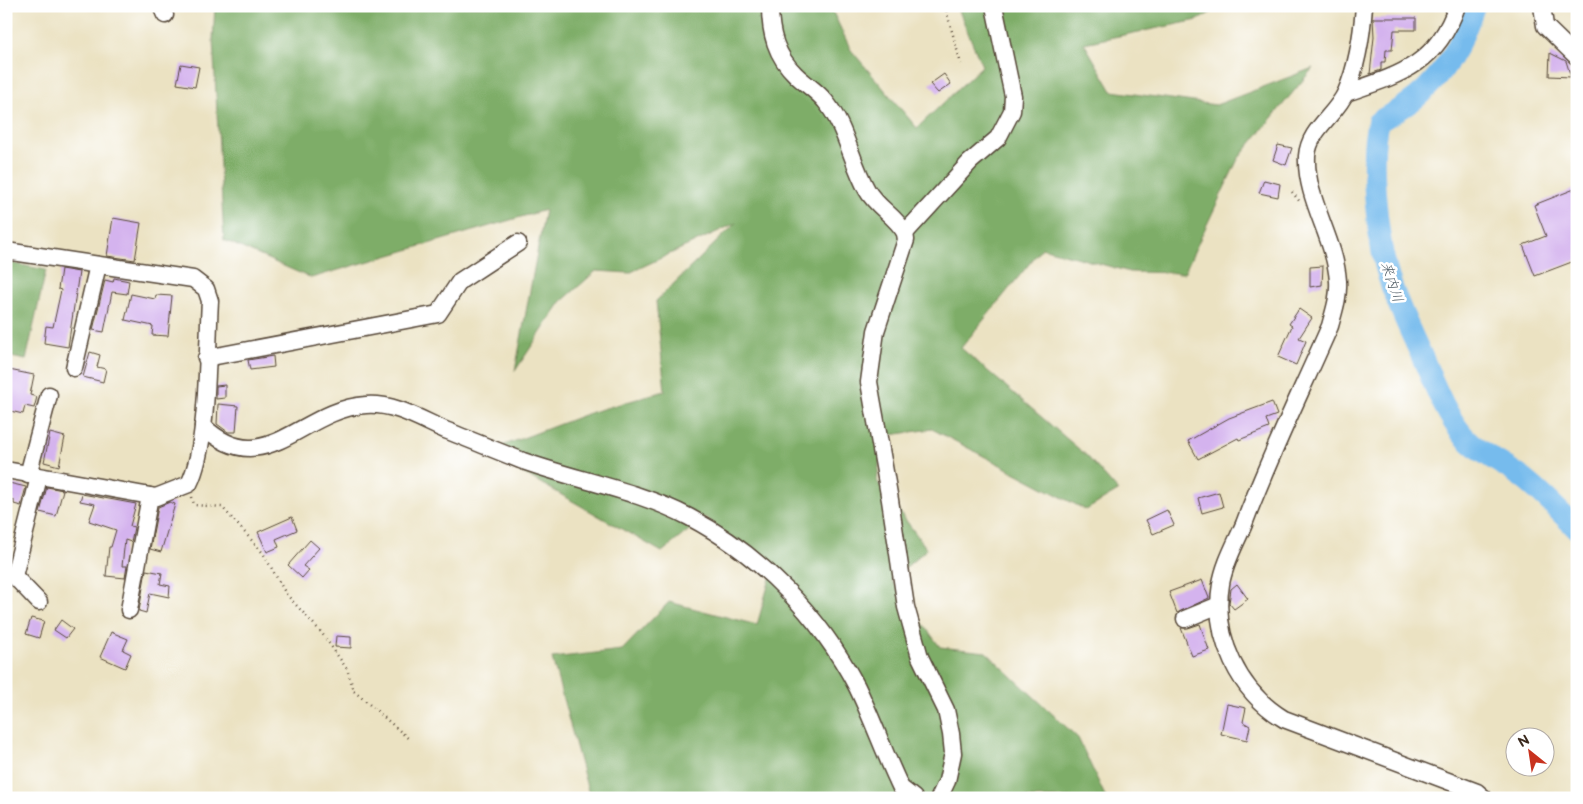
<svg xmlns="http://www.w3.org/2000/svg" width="1583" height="804" viewBox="0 0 1583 804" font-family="'Balsamiq Sans','Klee One',sans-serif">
<rect width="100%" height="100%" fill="#fff"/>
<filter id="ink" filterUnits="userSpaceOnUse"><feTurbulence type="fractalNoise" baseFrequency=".02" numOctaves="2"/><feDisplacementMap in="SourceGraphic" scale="10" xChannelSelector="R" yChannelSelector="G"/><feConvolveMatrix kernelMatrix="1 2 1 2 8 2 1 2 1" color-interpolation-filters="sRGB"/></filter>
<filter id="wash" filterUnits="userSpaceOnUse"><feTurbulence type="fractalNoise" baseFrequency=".0096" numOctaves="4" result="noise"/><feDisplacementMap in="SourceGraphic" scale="20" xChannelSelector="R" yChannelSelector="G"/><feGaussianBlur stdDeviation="1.12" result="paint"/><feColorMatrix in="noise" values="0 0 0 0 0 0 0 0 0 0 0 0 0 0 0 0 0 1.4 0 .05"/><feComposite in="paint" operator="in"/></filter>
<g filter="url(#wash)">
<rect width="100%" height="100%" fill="#ebe2c2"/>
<g fill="#7ead67" stroke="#5c6c42">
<path d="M215,6H830L851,50L917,128L982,66L957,6H1222L1198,20L1084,43L1112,91L1216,105L1313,68L1238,159L1184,273L1130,272L1042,248L961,348L1087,456L1118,491L1086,510L932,429L883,436L877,481L927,549L891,580L940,647L986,652L1078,738L1106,798H590L552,658L622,650L669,602L757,625L771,575L705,517L662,552L486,452L592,412L665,391L656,301L736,223L629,273L596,271L561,302L515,371L545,210L311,278L224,240L213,40Z"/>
<path d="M6,262L46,270L26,360L6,356Z"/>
</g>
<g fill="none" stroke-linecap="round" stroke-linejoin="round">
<path stroke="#76bbed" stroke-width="22" d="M1474,6C1463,41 1445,74 1417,97C1405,107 1391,114 1378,122C1368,159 1378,251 1392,287C1401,312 1413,337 1424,361C1435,386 1445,413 1463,435C1481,455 1503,463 1524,479C1543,494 1560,512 1577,529"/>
</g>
<g id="blocks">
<g fill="#d4b3ee">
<path d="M1373,18H1416V30H1394L1392,50H1386L1385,62H1381V70L1370,74L1374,37Z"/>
<path d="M1550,53L1566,61L1571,77L1549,76Z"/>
<path d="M181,64L199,67L195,87L177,84Z"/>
<path d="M944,74L951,84L938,93L930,84Z"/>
<path d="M1278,145L1292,148L1286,165L1273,160Z"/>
<path d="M1264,180L1280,184L1278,197L1259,193Z"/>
<path d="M1577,188V260L1535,276L1523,245L1546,236L1534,205Z"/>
<path d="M113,218L141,223L135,260L107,256Z"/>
<path d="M1323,266L1322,285L1310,287V267Z"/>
<path d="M61,269L79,272L68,347L44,343L46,326L53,327L61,290L58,289Z"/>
<path d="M114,278L129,281L127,294L112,292L104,332L93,330L105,280L113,282Z"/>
<path d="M131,294L155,299L156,295L172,296L168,336L152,335L153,326L125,320Z"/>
<path d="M1299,309L1312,318L1299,338L1306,341L1296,365L1278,357L1292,326L1289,324Z"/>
<path d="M90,352L100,355L97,367L106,369L103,382L83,377Z"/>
<path d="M273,356L274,367L250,370L248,360Z"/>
<path d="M9,370L34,375L30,395L37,397L34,408L25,406L23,414L6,410Z"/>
<path d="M225,385V398L216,399V386Z"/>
<path d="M1272,402L1277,415L1266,419L1269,428L1239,440L1238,438L1198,459L1188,441L1229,418Z"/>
<path d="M218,404L238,406L236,432H228L217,424Z"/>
<path d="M50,433L65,437L59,466L44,462Z"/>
<path d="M9,483L26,487L21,506L14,504V500L6,498Z"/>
<path d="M47,487L63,490L56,516L40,512Z"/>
<path d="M1219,492L1223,507L1202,513L1198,498Z"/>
<path d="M82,494L136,504L130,526L134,527L131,542L125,540L122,566H127L125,578L106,576L109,547H111L116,530L89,521L95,504L80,501Z"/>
<path d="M170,502L175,504L161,552L150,549L158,507Z"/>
<path d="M1167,510L1174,525L1153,534L1146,520Z"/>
<path d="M292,517L297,530L276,539L279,547L267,552L258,532Z"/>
<path d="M310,540L319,548L303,566L309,570L302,578L288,565Z"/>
<path d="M146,570L162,573L160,584L170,586L169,597L150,593L146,613L139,611Z"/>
<path d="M1202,580L1209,598L1177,613L1169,592Z"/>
<path d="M1237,584L1248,599L1234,609L1229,603L1231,589Z"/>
<path d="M31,618L44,621L39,638L26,634Z"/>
<path d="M61,620L73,629L66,638L54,630Z"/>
<path d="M1200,624L1209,650L1192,656L1181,628H1188Z"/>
<path d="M111,632L128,639L123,650L131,654L125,668L100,657Z"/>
<path d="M336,636L351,637V648L335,647Z"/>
<path d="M1227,704L1246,708L1243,722L1250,726L1247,740L1221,734Z"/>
</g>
</g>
</g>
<g filter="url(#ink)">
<use href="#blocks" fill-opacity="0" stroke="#554637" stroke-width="1"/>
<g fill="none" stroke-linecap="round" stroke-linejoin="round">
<g stroke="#554637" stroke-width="19">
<g id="minor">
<path d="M161,6L165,15"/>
<path d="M770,6C770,33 776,56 796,75C805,84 817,91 825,101C846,126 851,162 867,190C876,207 896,216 905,233L906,240L876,331L869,382L890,500L906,607L920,657L946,710L951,734L953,753L947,781L939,798"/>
<path d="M1364,6C1362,35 1358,64 1346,92C1336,115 1309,129 1307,156C1305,199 1335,238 1338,281C1339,297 1334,311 1330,326C1301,392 1269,457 1244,524C1236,543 1224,564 1221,584C1212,637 1239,692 1284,719L1477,792L1484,798"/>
<path d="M1542,6L1545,26L1577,57"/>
<path d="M1346,93C1399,75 1437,65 1457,6"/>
<path d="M905,233L970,162L998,138L1012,111L1013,96L994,6"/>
<path d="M6,251L193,279L206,289L210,301C207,348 209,445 189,484L156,497L6,470"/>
<path d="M206,358L438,314L460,281L518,243"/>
<path d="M74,368L98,265"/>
<path d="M203,426C264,484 301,409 366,405C395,403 420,419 445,430C471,440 497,451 523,461C576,480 640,491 689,517C761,555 820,616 857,687C873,720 885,755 901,788L914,798"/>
<path d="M28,475L49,395"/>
<path d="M6,574L14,576L39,477"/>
<path d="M14,576L39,602"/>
<path d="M129,610L150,496"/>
<path d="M1185,619L1219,605"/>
</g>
</g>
<g stroke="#554637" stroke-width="2.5" stroke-dasharray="1 4" stroke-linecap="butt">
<path d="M945,6L961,64"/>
<path d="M1292,192L1300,202"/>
<path d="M192,497L194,505L222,507L263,553L286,594L321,632L347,669L354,691L409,739"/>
</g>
<use href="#minor" stroke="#fff" stroke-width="16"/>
</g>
</g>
<g text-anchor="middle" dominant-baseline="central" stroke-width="5" stroke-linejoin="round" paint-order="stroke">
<g font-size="14" font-style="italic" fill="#505d66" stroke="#fff">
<text transform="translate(1392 282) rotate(72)">来内川</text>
</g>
</g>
<rect width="1583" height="804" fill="none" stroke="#fff" stroke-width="25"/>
<g transform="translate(1530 752) rotate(330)"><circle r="24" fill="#ffffff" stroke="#b1aaa5"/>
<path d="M0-4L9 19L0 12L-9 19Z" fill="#c8321e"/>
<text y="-8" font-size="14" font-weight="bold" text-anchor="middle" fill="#3b2a1e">N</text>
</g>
</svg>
